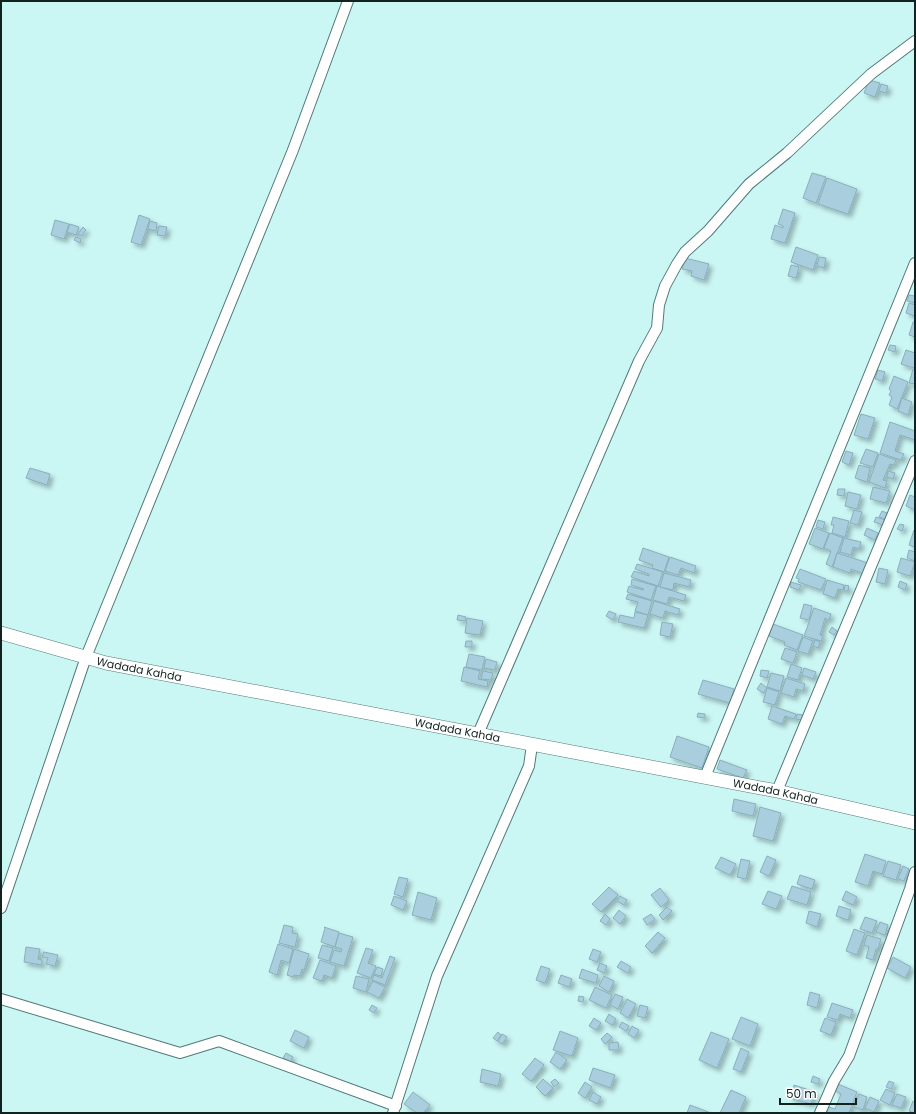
<svg xmlns="http://www.w3.org/2000/svg" width="916" height="1114" viewBox="0 0 916 1114" font-family="Poppins,sans-serif">
<defs>
<filter id="shadow"><feDropShadow dx="3.5" dy="3.5" stdDeviation="2" flood-color="#0004"/></filter>
</defs>
<rect width="100%" height="100%" fill="#caf6f4"/>
<g fill="#a9cfde" stroke="#89aebc" filter="url(#shadow)">
<path d="M869,80L880,83L875,97L864,93Z"/>
<path d="M881,84L888,86L886,93L879,91Z"/>
<path d="M812,173L826,177L816,203L803,198Z"/>
<path d="M827,178L857,189L848,214L818,204Z"/>
<path d="M783,209L795,213L785,243L771,239L775,225L783,228V226L778,224Z"/>
<path d="M139,215L150,219L141,245L131,242Z"/>
<path d="M55,220L69,224L64,239L51,235Z"/>
<path d="M150,221L157,223L156,231L148,229Z"/>
<path d="M70,224L79,227L76,235L67,232Z"/>
<path d="M159,226L167,227L165,236L157,235Z"/>
<path d="M83,227L86,230L81,236L78,234Z"/>
<path d="M76,237L81,239L80,243L74,240Z"/>
<path d="M796,247L818,255L813,270L791,262Z"/>
<path d="M819,257L826,258L824,268L817,266Z"/>
<path d="M685,258L709,264L704,280L691,276L692,271L682,269Z"/>
<path d="M791,265L799,267L796,278L788,276Z"/>
<path d="M909,295L915,296V303L907,301Z"/>
<path d="M909,303L915,305V316L906,313Z"/>
<path d="M913,322H915V337L909,335Z"/>
<path d="M890,345L896,346L895,352L888,350Z"/>
<path d="M906,350L915,353V364L914,368L901,364Z"/>
<path d="M913,369L915,370V384L909,383Z"/>
<path d="M878,370L885,372L882,381L875,379Z"/>
<path d="M894,376L908,382L897,409L889,405L892,397L889,395L891,391L889,389Z"/>
<path d="M902,398L912,402L908,415L898,411Z"/>
<path d="M861,414L875,418L868,439L854,435Z"/>
<path d="M890,422L915,431V440L900,435L895,451L904,454L901,460L880,453Z"/>
<path d="M866,449L878,453L873,467L860,463Z"/>
<path d="M846,451L853,453L849,465L842,462Z"/>
<path d="M879,454L896,460L894,465L890,464L883,480L887,481L885,488L869,482Z"/>
<path d="M859,465L870,468L867,482L855,478Z"/>
<path d="M30,468L50,474L47,485L26,478Z"/>
<path d="M888,471L895,473L893,479L887,477Z"/>
<path d="M873,487L890,491L886,503L870,499Z"/>
<path d="M838,489H845L844,496L837,495Z"/>
<path d="M848,492L861,495L857,509L845,506Z"/>
<path d="M910,495L915,497V510L906,506Z"/>
<path d="M854,510L862,512L858,525L850,523Z"/>
<path d="M882,511L887,513L885,519L879,517Z"/>
<path d="M833,517L849,521L845,537L832,533L834,525H831Z"/>
<path d="M876,517L885,520L883,525L874,522Z"/>
<path d="M818,520L825,522L823,529L816,527Z"/>
<path d="M900,524L904,525L902,531L897,529Z"/>
<path d="M815,528L829,533L823,549L809,544Z"/>
<path d="M867,528L878,533L875,540L864,535Z"/>
<path d="M914,530L915,531V547L909,545Z"/>
<path d="M830,533L843,538L832,567L826,564L831,551L824,548Z"/>
<path d="M844,538L861,542L859,549L853,547L851,555L840,552Z"/>
<path d="M643,548L669,557L664,572L652,568L653,565L639,560Z"/>
<path d="M909,550L915,552V561L907,558Z"/>
<path d="M837,553L868,563L864,574L851,569L850,573L833,567Z"/>
<path d="M670,557L696,566L694,573L681,568L678,575L665,571Z"/>
<path d="M901,558L915,562L910,576L897,572Z"/>
<path d="M637,564L663,572L658,586L631,577L634,571L649,576V574L635,569Z"/>
<path d="M879,568L888,570L885,584L876,582Z"/>
<path d="M800,569L826,579L821,590L798,582L799,579L796,578Z"/>
<path d="M664,573L691,580L689,587L674,583L673,590L660,587Z"/>
<path d="M632,579L656,586L651,600L627,592L629,586L643,590L644,589L631,585Z"/>
<path d="M827,580L844,585L843,590L838,589L835,598L823,594Z"/>
<path d="M900,581L907,584L905,590L898,587Z"/>
<path d="M791,582L801,585L799,590L790,587Z"/>
<path d="M845,585L849,586L848,591H844Z"/>
<path d="M657,586L686,595L684,601L669,597L667,604L653,600Z"/>
<path d="M628,594L652,601L648,615L635,611L638,602L626,599Z"/>
<path d="M654,601L680,609L678,615L665,611L663,618L650,614Z"/>
<path d="M804,604L812,606L809,620L800,618Z"/>
<path d="M814,608L831,614L829,620L825,618L820,635L823,636L821,641L804,636Z"/>
<path d="M609,611L616,614L613,620L606,616Z"/>
<path d="M635,612L648,615L644,628L618,622L620,615L634,618Z"/>
<path d="M458,615L466,617L465,621L457,620Z"/>
<path d="M467,618L483,621L480,635L465,633Z"/>
<path d="M662,622L673,624L670,637L660,635Z"/>
<path d="M773,624L803,635L797,650L784,645L785,642L769,636Z"/>
<path d="M832,627L837,631L834,635L829,632Z"/>
<path d="M803,637L813,641L808,654L798,651Z"/>
<path d="M815,640L820,642L818,648L813,646Z"/>
<path d="M466,641H472V647H465Z"/>
<path d="M785,648L797,652L793,663L781,659Z"/>
<path d="M469,654L485,657L482,670L466,667Z"/>
<path d="M486,659L497,662L495,670L484,668Z"/>
<path d="M791,664L802,668L798,680L787,677Z"/>
<path d="M464,667L480,671L478,679L488,681L487,687L461,681Z"/>
<path d="M804,668L816,672L813,679L802,675Z"/>
<path d="M761,670L769,671L767,678L760,676Z"/>
<path d="M483,671L493,673L491,680L481,679Z"/>
<path d="M771,673L784,676L780,691L767,687Z"/>
<path d="M786,678L805,684L803,691L796,689L794,697L781,693Z"/>
<path d="M703,680L734,689L730,703L698,694Z"/>
<path d="M761,683L767,688L763,693L757,689Z"/>
<path d="M767,688L779,692L775,705L763,702Z"/>
<path d="M772,706L796,714L794,719L785,716L782,724L768,719Z"/>
<path d="M698,713L705,714V718L697,717Z"/>
<path d="M797,714L803,715L802,720L796,719Z"/>
<path d="M677,736L709,747L702,768L670,757Z"/>
<path d="M720,760L747,770L743,778L717,769Z"/>
<path d="M734,799L756,804L753,816L732,811Z"/>
<path d="M760,807L781,813L773,841L753,836Z"/>
<path d="M865,854L886,861L882,874L873,871L868,886L855,882Z"/>
<path d="M767,856L776,860L769,876L760,872Z"/>
<path d="M721,857L736,864L730,875L715,868Z"/>
<path d="M741,859L750,861L746,879L737,877Z"/>
<path d="M888,861L901,865L896,880L883,876Z"/>
<path d="M903,866L909,869L904,881L898,879Z"/>
<path d="M800,875L815,880L812,889L797,884Z"/>
<path d="M399,877L408,879L403,897L394,894Z"/>
<path d="M792,886L811,892L807,905L787,899Z"/>
<path d="M609,887L618,895L601,912L592,904Z"/>
<path d="M660,888L669,900L661,907L651,895Z"/>
<path d="M768,891L782,896L776,909L762,904Z"/>
<path d="M846,891L857,897L853,905L842,900Z"/>
<path d="M418,892L437,898L431,920L412,915Z"/>
<path d="M394,896L407,901L403,910L391,905Z"/>
<path d="M620,896L627,900L624,905L617,901Z"/>
<path d="M839,906L851,910L848,920L836,916Z"/>
<path d="M667,907L672,911L663,920L659,915Z"/>
<path d="M619,910L626,916L620,924L613,918Z"/>
<path d="M809,911L821,914L817,927L806,923Z"/>
<path d="M605,914L610,919L606,925L600,921Z"/>
<path d="M651,914L655,919L647,925L643,919Z"/>
<path d="M865,917L877,921L872,933L860,929Z"/>
<path d="M880,922L888,925L885,935L876,932Z"/>
<path d="M284,925L293,927L292,933L298,934L295,947L279,943Z"/>
<path d="M324,927L339,932L335,947L321,942L325,928Z"/>
<path d="M854,929L865,933L857,955L846,951Z"/>
<path d="M658,932L665,938L652,953L645,946Z"/>
<path d="M339,933L353,937L344,966L330,962L334,950L341,952L342,949L335,947Z"/>
<path d="M867,935L881,939L878,949H876L873,960L866,958L869,947L864,945Z"/>
<path d="M278,944L293,949L289,963L281,960L277,975L269,972Z"/>
<path d="M322,945L333,948L329,961L318,958Z"/>
<path d="M26,947L40,949L38,959L42,960V965L24,962Z"/>
<path d="M366,948L373,950L368,963L376,966L371,978L357,973Z"/>
<path d="M294,949L309,954L304,970L302,969L300,976L294,975L293,977L287,975Z"/>
<path d="M593,949L601,952L597,962L589,959Z"/>
<path d="M44,952L58,955L55,966L46,964L48,958L42,957Z"/>
<path d="M390,956L395,958L385,985L372,980L374,975L382,978Z"/>
<path d="M893,957L911,967L905,978L887,968Z"/>
<path d="M320,960L336,966L332,978L324,975L322,981L313,978Z"/>
<path d="M621,961L631,967L628,973L617,967Z"/>
<path d="M600,963L607,966L604,973L597,970Z"/>
<path d="M541,966L550,969L545,983L536,980Z"/>
<path d="M377,967L383,969L381,976L374,974Z"/>
<path d="M582,969L598,975L596,983L579,978Z"/>
<path d="M561,975L572,979L569,987L558,983Z"/>
<path d="M356,976L369,979L366,992L353,988Z"/>
<path d="M604,976L614,981L609,992L599,986Z"/>
<path d="M373,981L385,987L379,998L367,992Z"/>
<path d="M595,987L612,995L606,1008L589,1000Z"/>
<path d="M810,992L820,995L817,1008L807,1005Z"/>
<path d="M615,994L623,997L618,1009L610,1005Z"/>
<path d="M579,996L584,997L583,1002L578,1001Z"/>
<path d="M627,999L636,1004L628,1018L620,1013Z"/>
<path d="M832,1003L853,1010L850,1018L840,1014L838,1020L827,1017Z"/>
<path d="M372,1005L377,1008L374,1013L369,1010Z"/>
<path d="M640,1005L648,1007L645,1018L637,1016Z"/>
<path d="M609,1014L616,1019L612,1025L605,1021Z"/>
<path d="M741,1017L758,1024L750,1046L732,1039Z"/>
<path d="M594,1018L601,1023L596,1030L589,1026Z"/>
<path d="M825,1018L836,1022L831,1035L820,1031Z"/>
<path d="M622,1022L629,1026L626,1031L619,1027Z"/>
<path d="M632,1026L639,1030L634,1038L628,1034Z"/>
<path d="M295,1030L309,1037L304,1048L290,1041Z"/>
<path d="M560,1031L578,1038L572,1056L553,1050Z"/>
<path d="M498,1032L501,1035L497,1041L493,1038Z"/>
<path d="M711,1032L729,1039L717,1068L699,1060Z"/>
<path d="M607,1033L612,1037L605,1044L601,1039Z"/>
<path d="M502,1034L507,1037L502,1044L498,1041Z"/>
<path d="M618,1042L619,1050H609V1043Z"/>
<path d="M741,1048L749,1052L741,1072L733,1069Z"/>
<path d="M556,1052L567,1060L560,1069L550,1062Z"/>
<path d="M286,1053L293,1057L290,1062L283,1058Z"/>
<path d="M535,1058L544,1065L531,1081L522,1074Z"/>
<path d="M593,1068L615,1075L610,1088L589,1080Z"/>
<path d="M482,1069L501,1074L498,1086L480,1082Z"/>
<path d="M813,1076L820,1079L818,1084L811,1082Z"/>
<path d="M543,1079L553,1088L545,1096L536,1087Z"/>
<path d="M555,1079L559,1083L554,1087L551,1082Z"/>
<path d="M889,1081L894,1083L891,1089L886,1087Z"/>
<path d="M585,1082L592,1087L585,1098L578,1093Z"/>
<path d="M838,1084L857,1092L849,1113H831L827,1112L829,1107L835,1109L841,1094L835,1091Z"/>
<path d="M794,1085L815,1092L811,1104L790,1098Z"/>
<path d="M886,1089L895,1093L890,1105L880,1100Z"/>
<path d="M731,1090L746,1097L739,1113H720Z"/>
<path d="M413,1092L430,1105L423,1113H417L404,1104Z"/>
<path d="M593,1092L601,1097L597,1104L589,1100Z"/>
<path d="M859,1094L867,1097L863,1110L854,1107Z"/>
<path d="M897,1094L906,1097L901,1108L892,1105Z"/>
<path d="M870,1097L879,1101L874,1112L865,1108Z"/>
<path d="M913,1101L915,1102V1113L909,1111Z"/>
<path d="M690,1105L711,1113H687Z"/>
</g>
<g fill="none" stroke-linecap="round" stroke-linejoin="round">
<g stroke="#517a78" stroke-width="12">
<g id="minor">
<path d="M478,734L639,361L657,328L659,305L665,286L677,264L685,252L708,231L749,184L787,153L871,74L915,41"/>
<path d="M705,777L915,263"/>
<path d="M777,791L915,461"/>
<path d="M1,908L86,657L293,150L348,1"/>
<path d="M1,999L180,1053L219,1041L396,1106"/>
<path d="M393,1113L437,976L529,766L532,745"/>
<path d="M820,1113L834,1081L849,1056L910,889L915,872"/>
</g>
</g>
<g stroke="#517a78" stroke-width="14">
<g id="major">
<path id="s1" d="M1,633L106,663L777,791L915,823"/>
</g>
</g>
<use href="#minor" stroke="#fff" stroke-width="10"/>
<use href="#major" stroke="#fff" stroke-width="13"/>
</g>
<g text-anchor="middle" dominant-baseline="central" stroke-width="3.5" stroke-linejoin="round" paint-order="stroke">
<g font-size="11" fill="#112221" stroke="#fff">
<text stroke="none"><textPath href="#s1" startOffset="143">Wadada Kahda</textPath></text>
<text stroke="none"><textPath href="#s1" startOffset="467">Wadada Kahda</textPath></text>
<text stroke="none"><textPath href="#s1" startOffset="791">Wadada Kahda</textPath></text>
</g>
</g>
<rect width="916" height="1114" fill="none" stroke="#112221" stroke-width="4"/>
<path d="M780 1098v6h76v-6" fill="none" stroke="#112221" stroke-width="2"/>
<text x="786" y="1098" font-size="12" fill="#112221" stroke="#ffffff" stroke-width="3" paint-order="stroke">50 m</text>
</svg>
